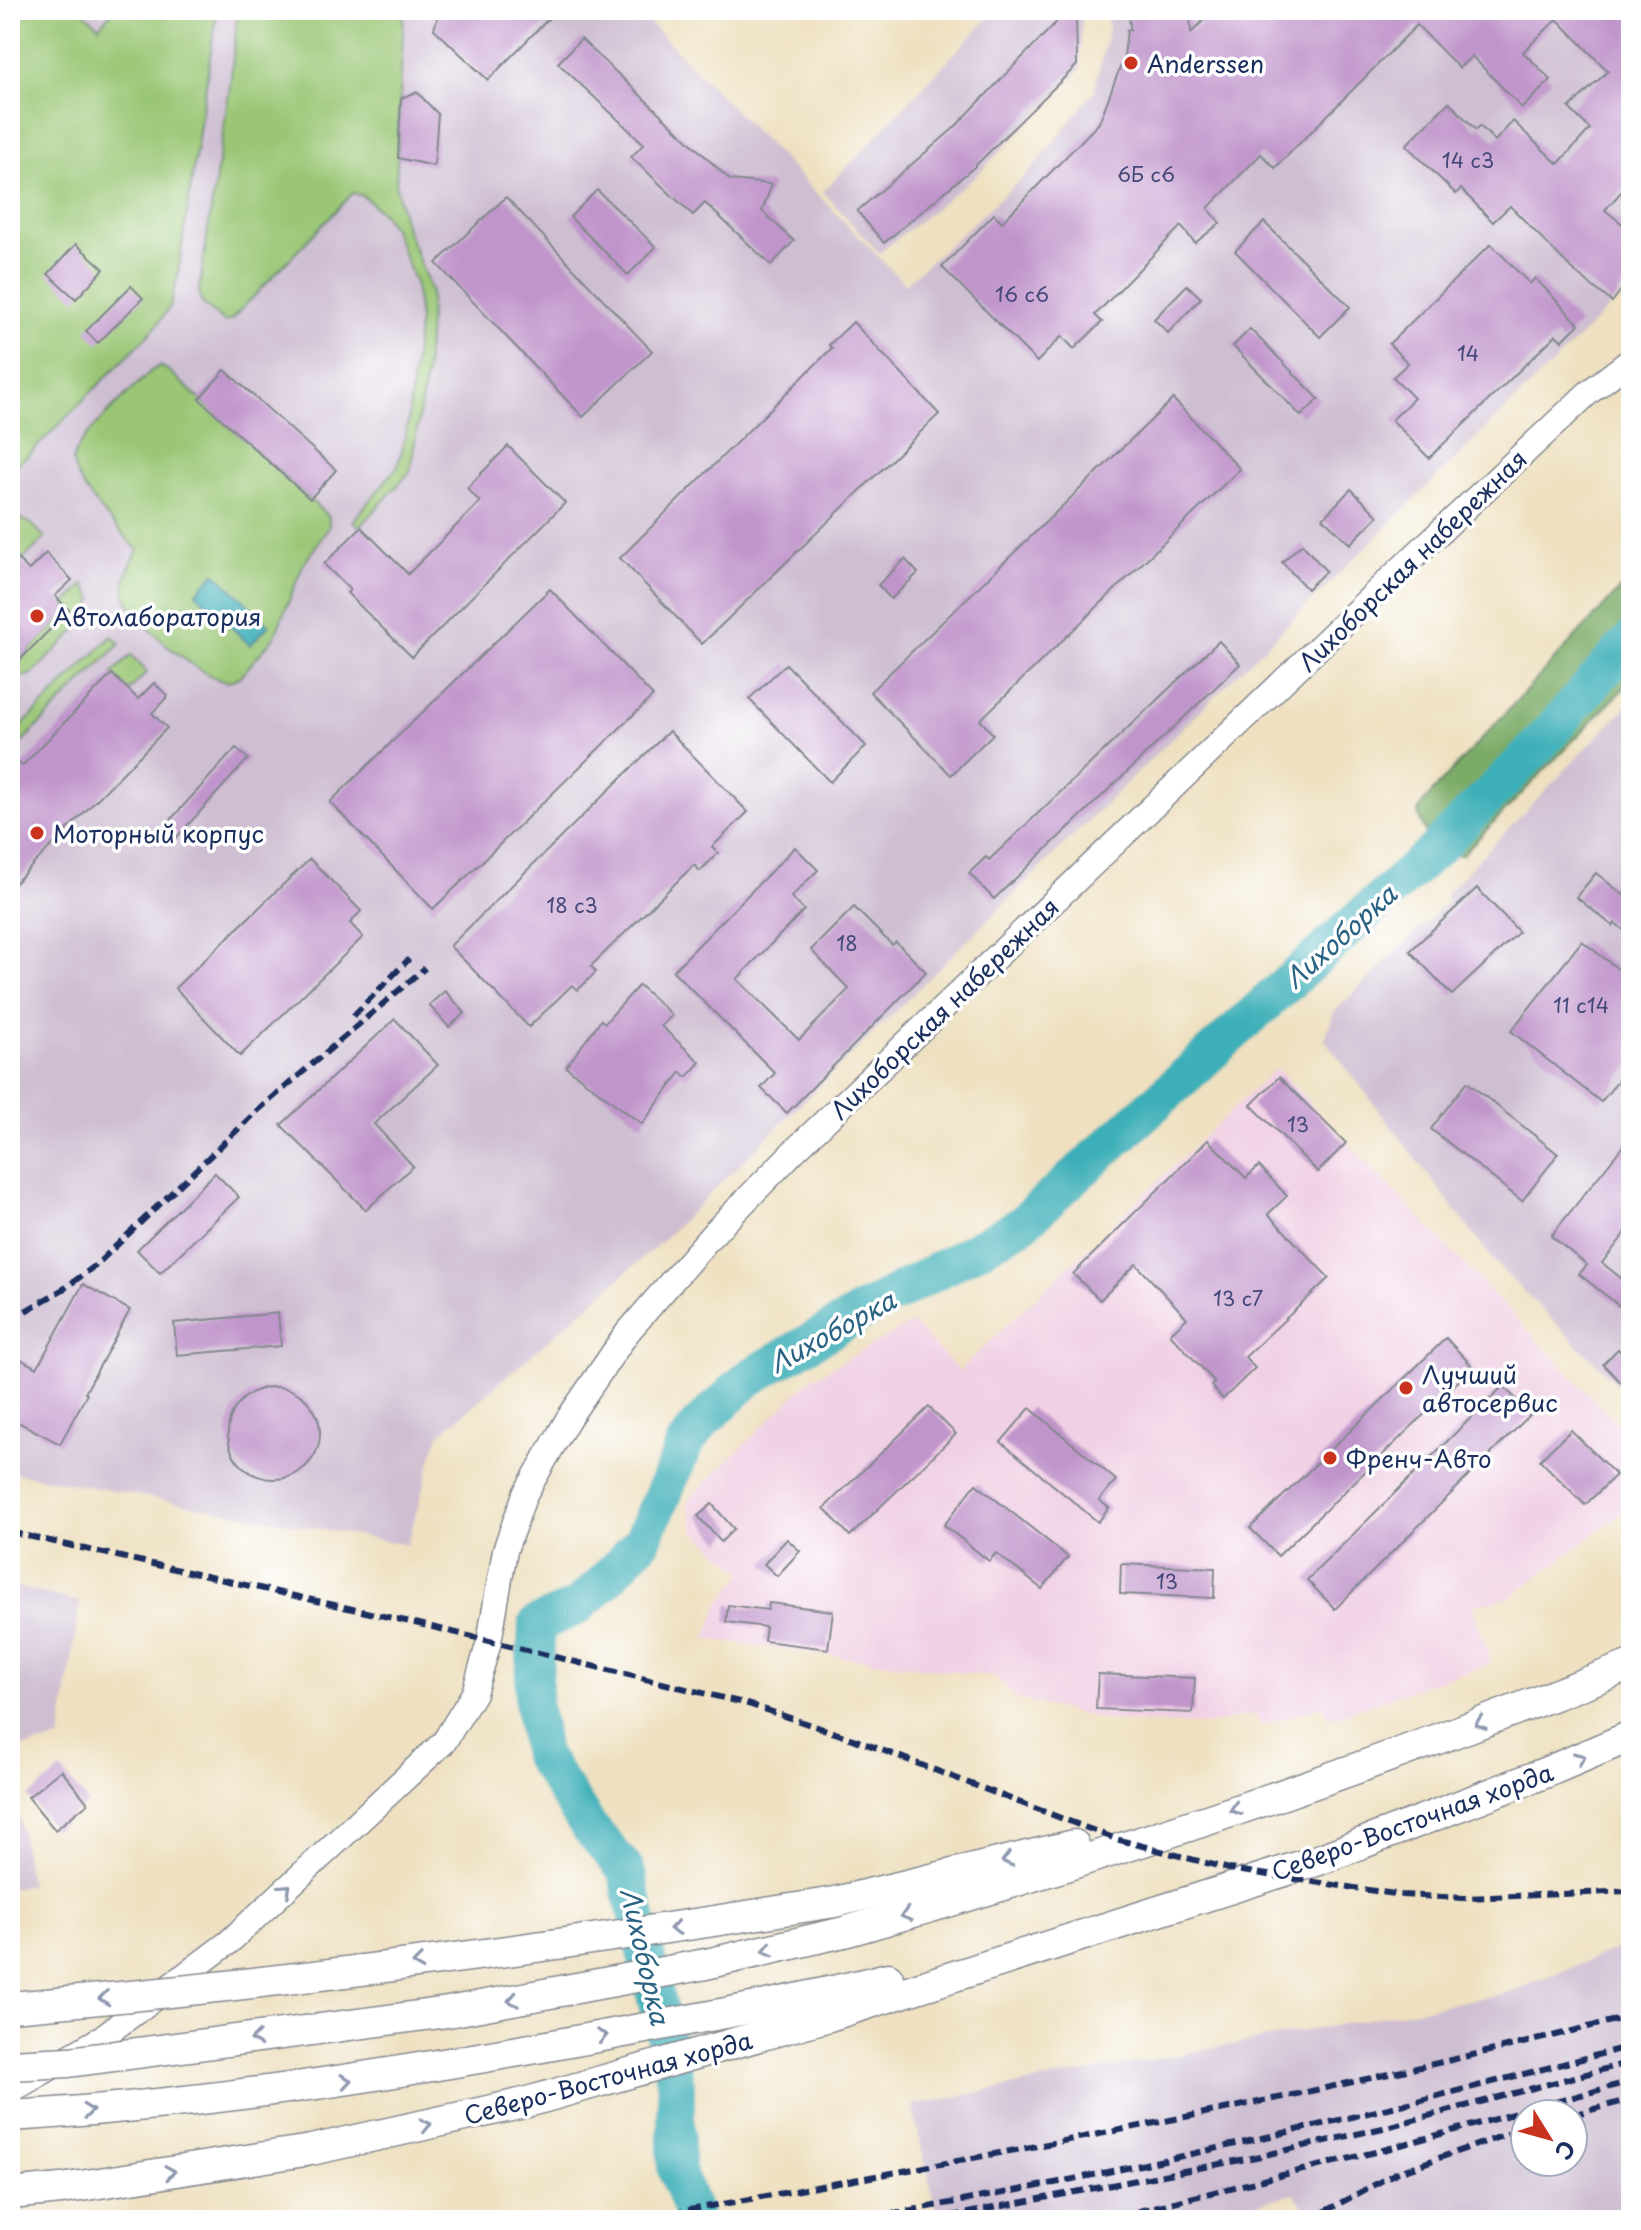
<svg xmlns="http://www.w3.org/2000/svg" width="1641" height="2230" viewBox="0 0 1641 2230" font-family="'Playpen Sans',sans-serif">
<rect width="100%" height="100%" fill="#fff"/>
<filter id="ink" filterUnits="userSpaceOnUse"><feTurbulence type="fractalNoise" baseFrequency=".0125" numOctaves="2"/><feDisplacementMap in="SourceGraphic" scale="16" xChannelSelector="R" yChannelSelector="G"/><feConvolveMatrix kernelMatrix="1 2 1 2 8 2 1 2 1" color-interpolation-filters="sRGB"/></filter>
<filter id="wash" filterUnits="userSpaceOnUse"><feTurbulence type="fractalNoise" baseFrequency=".006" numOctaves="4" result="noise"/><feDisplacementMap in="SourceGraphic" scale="32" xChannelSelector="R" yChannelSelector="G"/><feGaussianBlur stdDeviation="1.8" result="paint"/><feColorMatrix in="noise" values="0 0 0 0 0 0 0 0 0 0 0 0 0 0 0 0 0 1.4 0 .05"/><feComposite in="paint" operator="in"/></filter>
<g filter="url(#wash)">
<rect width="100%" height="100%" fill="#eee0c0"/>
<path fill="#f0d0e4" d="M1276,1068L1631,1438V1506L1509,1598L1472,1605L1491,1663L1328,1719L1324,1705L1260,1726L1256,1714L1204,1725L1109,1721L1017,1699L996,1677L706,1639L720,1602L744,1573L695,1531L687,1501L811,1379L912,1323L959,1371Z"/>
<g fill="#cebed1" fill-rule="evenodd">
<path d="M10,10H637L905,284L1032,169L1094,92L1108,30L1107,10H1631V286L659,1244L438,1436L407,1545L10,1472Z"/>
<path d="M996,10H1082L1080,70L978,174L879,253L823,192Z"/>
<path d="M1631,702V1398L1498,1266L1325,1040L1334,1012L1447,902L1446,893Z"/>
<path d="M10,1585L80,1602L60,1739L10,1750Z"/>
<path d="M15,1792L30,1885L10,1888V1793Z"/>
<path d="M1631,1943V2220H1313L1294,2194L1187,2220H938L912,2105L1512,1992ZM1573,2114V2162H1525V2114Z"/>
</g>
<g fill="#9ac674" stroke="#5a7a69" stroke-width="2">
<path d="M10,10H81L99,26L114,10H217L177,279L170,306L156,327L29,455L10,468Z"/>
<path d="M238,10H404L396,186L405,225L431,291L426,373L410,472L359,527L353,521L397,467L402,451L408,422L419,318L415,283L393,228L382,213L363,196L353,193L231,320L224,322L201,302L199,290L230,85Z"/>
<path d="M160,366L169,371L329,517V527L303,565L275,636L240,677L228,682C203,680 134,622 126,597C121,580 131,564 138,550C121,533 72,484 73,460C75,440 134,388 151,371Z"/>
<path d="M17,517L32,524L45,538L20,562L12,554L10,556V518Z"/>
<path d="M85,584L93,599L86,620L33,673L27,676L12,675L10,670L69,611L64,605Z"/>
<path d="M112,636L120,644L10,754V738Z"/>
<path d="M131,655L147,672L129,691L112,674Z"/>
</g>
<path fill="#7bab66" stroke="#4b6d62" stroke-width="2" d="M1631,577V681L1462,855C1436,855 1423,835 1418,812L1425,800Z"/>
<path fill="#3eafb8" stroke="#2c6f8b" stroke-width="2" d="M215,573L269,625L250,645L196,593Z"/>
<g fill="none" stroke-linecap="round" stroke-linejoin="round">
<path stroke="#3eafb8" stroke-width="38" d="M695,2220L676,2169V2084L626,1870L589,1827L541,1755L533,1701L537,1624L577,1607L603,1583L642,1541L686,1442L701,1423L749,1378L858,1314L1021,1225L1435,850L1535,749L1631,640"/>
</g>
<g id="blocks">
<g fill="#c095cb">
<path d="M440,10H557L488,80L434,29Z"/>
<path d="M1068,10H1076L1077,65L973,168L884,243L857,211L953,129Z"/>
<path d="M1129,10H1190L1191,33L1214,10H1631V181L1605,210L1631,231V277L1612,302L1576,273L1510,206L1493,222L1461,189L1456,194L1406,145L1449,102L1476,130L1480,126L1495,141L1513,121L1558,164L1590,129L1569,108L1608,71L1557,19L1523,52L1551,80L1522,108L1472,56L1459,68L1417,25L1275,168L1261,154L1208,208L1220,223L1195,243L1181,226L1095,315L1102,322L1074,349L1062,336L1037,362L942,267L994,214L1002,222L1099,123L1124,57L1127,30H1130Z"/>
<path d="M581,39L730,180L772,184L762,211L794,241L771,265L705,203L693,215L631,157L644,144L558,63Z"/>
<path d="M417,92L438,114L434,166L398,158L401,98Z"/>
<path d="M597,190L656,247L628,275L570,217Z"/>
<path d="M506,197L652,351L583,417L436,263Z"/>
<path d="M1264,222L1350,307L1320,337L1235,251Z"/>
<path d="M76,244L104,269L76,299L48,274Z"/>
<path d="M1491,244L1530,284L1535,278L1579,324L1562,341L1556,335L1429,458L1392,420L1414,398L1393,377L1408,363L1389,344Z"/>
<path d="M1187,285L1201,298L1168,333L1154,319Z"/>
<path d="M131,286L143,298L98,343L86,331Z"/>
<path d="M853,322L939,414L702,644L620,558L832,348L829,345Z"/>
<path d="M1250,329L1319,399L1301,416L1233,346Z"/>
<path d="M225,370L336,470L310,499L199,399Z"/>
<path d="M1173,399L1240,469L980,720L993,734L951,775L870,692Z"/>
<path d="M508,446L565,503L412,657L347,593L350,590L324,564L361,527L408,574L480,502L467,488Z"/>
<path d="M1351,489L1378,516L1350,544L1323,518Z"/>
<path d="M1302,544L1326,571L1307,589L1282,562Z"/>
<path d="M10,552L29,570L46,553L72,580L55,596L69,610L10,670Z"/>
<path d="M905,559L918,573L891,599L878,585Z"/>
<path d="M550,589L653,696L433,909L330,802Z"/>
<path d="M1219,641L1240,664L994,899L969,873L986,857L989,860Z"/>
<path d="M786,664L866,746L830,782L749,699Z"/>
<path d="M112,674L138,699L154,683L168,696L152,713L167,728L10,888V754L22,766Z"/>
<path d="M669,731L748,812L712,847L718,853L700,871L694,865L591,966L596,972L578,990L572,985L529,1027L450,946Z"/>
<path d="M236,748L248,759L176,838L164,827Z"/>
<path d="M795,847L818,870L791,897L804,910L737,979L799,1040L849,989L811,950L854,907L892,945L896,942L926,972L787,1113L761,1088L775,1073L673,971Z"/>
<path d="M310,859L361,911L350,923L363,937L240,1056L175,988Z"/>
<path d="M1596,873L1631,901V936L1615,923L1613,926L1576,897Z"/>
<path d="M1477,888L1519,932L1452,995L1410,951Z"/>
<path d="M1582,941L1631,979V1064L1601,1102L1511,1031Z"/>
<path d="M639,985L672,1015L661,1026L700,1062L687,1077L681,1072L642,1124L566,1067L601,1020L605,1023Z"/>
<path d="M445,991L465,1013L449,1027L429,1005Z"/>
<path d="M395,1019L438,1065L374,1124L413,1166L366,1210L281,1125Z"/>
<path d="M1279,1077L1346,1143L1318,1172L1251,1105Z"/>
<path d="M1467,1082L1558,1154L1522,1201L1431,1129Z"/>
<path d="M1631,1136V1226L1602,1263L1631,1286V1296L1622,1308L1579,1274L1587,1265L1551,1236Z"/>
<path d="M1208,1140L1246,1178L1259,1166L1287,1196L1268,1214L1329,1278L1245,1357L1255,1368L1223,1399L1211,1386L1215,1382L1170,1334L1187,1318L1136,1264L1100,1300L1073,1274Z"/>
<path d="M215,1173L239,1197L160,1273L137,1250Z"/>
<path d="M83,1284L130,1310L85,1393L87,1394L60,1444L10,1418V1354L37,1368Z"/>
<path d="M278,1313L281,1346L177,1355L174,1323Z"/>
<path d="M1446,1338L1473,1367L1278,1556L1250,1528Z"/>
<path d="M1618,1349L1631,1363V1393L1603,1364Z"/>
<path d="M1503,1386L1531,1414L1335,1609L1307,1580Z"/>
<circle cx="274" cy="1433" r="46"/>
<path d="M929,1407L956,1434L850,1536L824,1508Z"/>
<path d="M1030,1408L1116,1480L1099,1500L1109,1508L1098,1522L1001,1442Z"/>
<path d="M1571,1430L1616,1475L1585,1505L1540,1460Z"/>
<path d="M976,1484L1068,1557L1042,1589L996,1553L989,1561L944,1525Z"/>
<path d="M712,1504L734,1529L721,1542L698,1516Z"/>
<path d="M787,1539L800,1551L777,1576L764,1564Z"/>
<path d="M1121,1564L1215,1568L1214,1598L1120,1594Z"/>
<path d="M769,1603L833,1611L828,1649L764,1641L766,1627L726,1622L728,1605L768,1610Z"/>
<path d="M1098,1674L1195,1678L1193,1713L1096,1709Z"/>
<path d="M61,1770L88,1803L55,1830L28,1797Z"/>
</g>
</g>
</g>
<g filter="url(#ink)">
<use href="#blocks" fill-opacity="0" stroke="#84888f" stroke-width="2"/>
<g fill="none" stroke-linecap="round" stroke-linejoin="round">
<g stroke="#84888f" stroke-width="27">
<path id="minor" d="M10,2091L97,2041L229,1942L444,1742L474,1693L489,1642L505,1550L525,1494L568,1419L627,1333L710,1237L793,1152L1392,577L1588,393L1631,360"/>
</g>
<g stroke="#84888f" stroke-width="33">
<g id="major">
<path d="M835,1902L1074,1845"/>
<path d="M844,1932C1110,1857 1374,1767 1631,1665"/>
<path d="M10,2116C204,2105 395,2074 586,2039C687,2020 788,2003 888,1978"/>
<path d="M10,2194L61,2189L311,2150L524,2103L829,2016L1316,1861L1547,1772L1631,1736"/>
</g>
</g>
<use href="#minor" stroke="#fff" stroke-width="24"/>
<use href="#major" stroke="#fff" stroke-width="30"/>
<g stroke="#1b2f5e" stroke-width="6" stroke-dasharray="12 6" stroke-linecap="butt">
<path d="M353,1016L409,959"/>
<path d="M10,1320L65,1288L95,1266L256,1112L425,968"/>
<path d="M10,1532L428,1626L748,1704L853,1739L1116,1839L1229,1869L1401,1895L1464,1898L1631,1891"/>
<path d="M1573,2115L1631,2099"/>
<path d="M635,2220C968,2159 1303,2101 1631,2016"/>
<path d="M854,2220C1116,2176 1375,2114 1631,2046"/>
<path d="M931,2220L1256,2157L1383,2128L1631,2062"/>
<path d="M1102,2220L1387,2149L1631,2081"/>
<path d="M1309,2220L1396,2173L1525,2128"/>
</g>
<g stroke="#84888f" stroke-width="33" stroke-linecap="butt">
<g id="major-bridge">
<path d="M10,2007C287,1984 561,1946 835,1902"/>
<path d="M10,2065L69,2062L448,2012L706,1964L844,1932"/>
</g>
</g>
<use href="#major-bridge" stroke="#fff" stroke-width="30"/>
</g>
<defs><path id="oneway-chevron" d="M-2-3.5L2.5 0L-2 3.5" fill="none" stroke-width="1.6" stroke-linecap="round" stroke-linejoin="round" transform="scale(2)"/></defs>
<g stroke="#8d97ae">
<use href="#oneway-chevron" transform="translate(1480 1723) rotate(161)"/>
<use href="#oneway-chevron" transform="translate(1580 1758) rotate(-23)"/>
<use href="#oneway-chevron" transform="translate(1235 1809) rotate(161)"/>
<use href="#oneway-chevron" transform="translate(1007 1860) rotate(166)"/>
<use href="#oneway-chevron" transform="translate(286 1889) rotate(-42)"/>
<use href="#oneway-chevron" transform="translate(906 1915) rotate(164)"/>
<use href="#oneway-chevron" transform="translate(675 1928) rotate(171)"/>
<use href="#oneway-chevron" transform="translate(768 1950) rotate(167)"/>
<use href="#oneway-chevron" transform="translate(418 1963) rotate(173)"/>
<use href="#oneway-chevron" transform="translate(104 1998) rotate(174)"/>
<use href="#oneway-chevron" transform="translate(513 2000) rotate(170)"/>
<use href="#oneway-chevron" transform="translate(602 2036) rotate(-11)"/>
<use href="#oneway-chevron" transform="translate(256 2039) rotate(173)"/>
<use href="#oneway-chevron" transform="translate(346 2081) rotate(-9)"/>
<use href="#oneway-chevron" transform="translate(88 2111) rotate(-6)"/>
<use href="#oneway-chevron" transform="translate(426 2125) rotate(-12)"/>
<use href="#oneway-chevron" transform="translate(170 2172) rotate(-9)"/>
</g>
</g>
<g fill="#c8321e" stroke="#fff" stroke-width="3">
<circle cx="1131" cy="63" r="8"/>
<circle cx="37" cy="616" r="8"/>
<circle cx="37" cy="833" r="8"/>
<circle cx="1406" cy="1388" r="8"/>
<circle cx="1330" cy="1458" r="8"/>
</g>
<g text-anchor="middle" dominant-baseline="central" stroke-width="7" stroke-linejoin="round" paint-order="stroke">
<g font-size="20" fill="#444879">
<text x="1468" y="160">14 с3</text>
<text x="1146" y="174">6Б с6</text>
<text x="1022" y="294">16 с6</text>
<text x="1468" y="353">14</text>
<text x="572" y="905">18 с3</text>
<text x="847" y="943">18</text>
<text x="1581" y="1005">11 с14</text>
<text x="1298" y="1124">13</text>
<text x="1238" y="1298">13 с7</text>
<text x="1167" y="1581">13</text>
</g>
<g font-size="24" fill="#1b2f5e" stroke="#fff" text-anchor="start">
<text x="1147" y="63">Anderssen</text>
<text x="53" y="616">Автолаборатория</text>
<text x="53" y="833">Моторный корпус</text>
<text x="1422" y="1374">Лучший<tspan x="1422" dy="28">автосервис</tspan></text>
<text x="1346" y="1458">Френч-Авто</text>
</g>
<g font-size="24" fill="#1b2f5e" stroke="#fff">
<text transform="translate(1412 560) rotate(-44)">Лихоборская набережная</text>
<text transform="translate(944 1008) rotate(-44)">Лихоборская набережная</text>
<text transform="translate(1412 1821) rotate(-20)">Северо-Восточная хорда</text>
<text transform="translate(608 2077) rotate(-15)">Северо-Восточная хорда</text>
</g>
<g font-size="26" font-style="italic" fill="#296282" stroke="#fff">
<text transform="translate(1340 936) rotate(-42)">Лихоборка</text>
<text transform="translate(832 1331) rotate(-29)">Лихоборка</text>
<text transform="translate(646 1956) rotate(77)">Лихоборка</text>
</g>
</g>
<rect width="1641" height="2230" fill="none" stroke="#fff" stroke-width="40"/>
<g transform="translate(1549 2138) rotate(127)"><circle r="38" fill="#ffffff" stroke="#a4acbf" stroke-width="2"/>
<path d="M0-6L14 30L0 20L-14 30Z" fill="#c8321e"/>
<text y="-12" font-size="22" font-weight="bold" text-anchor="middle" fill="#1b2f5e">С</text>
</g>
</svg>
